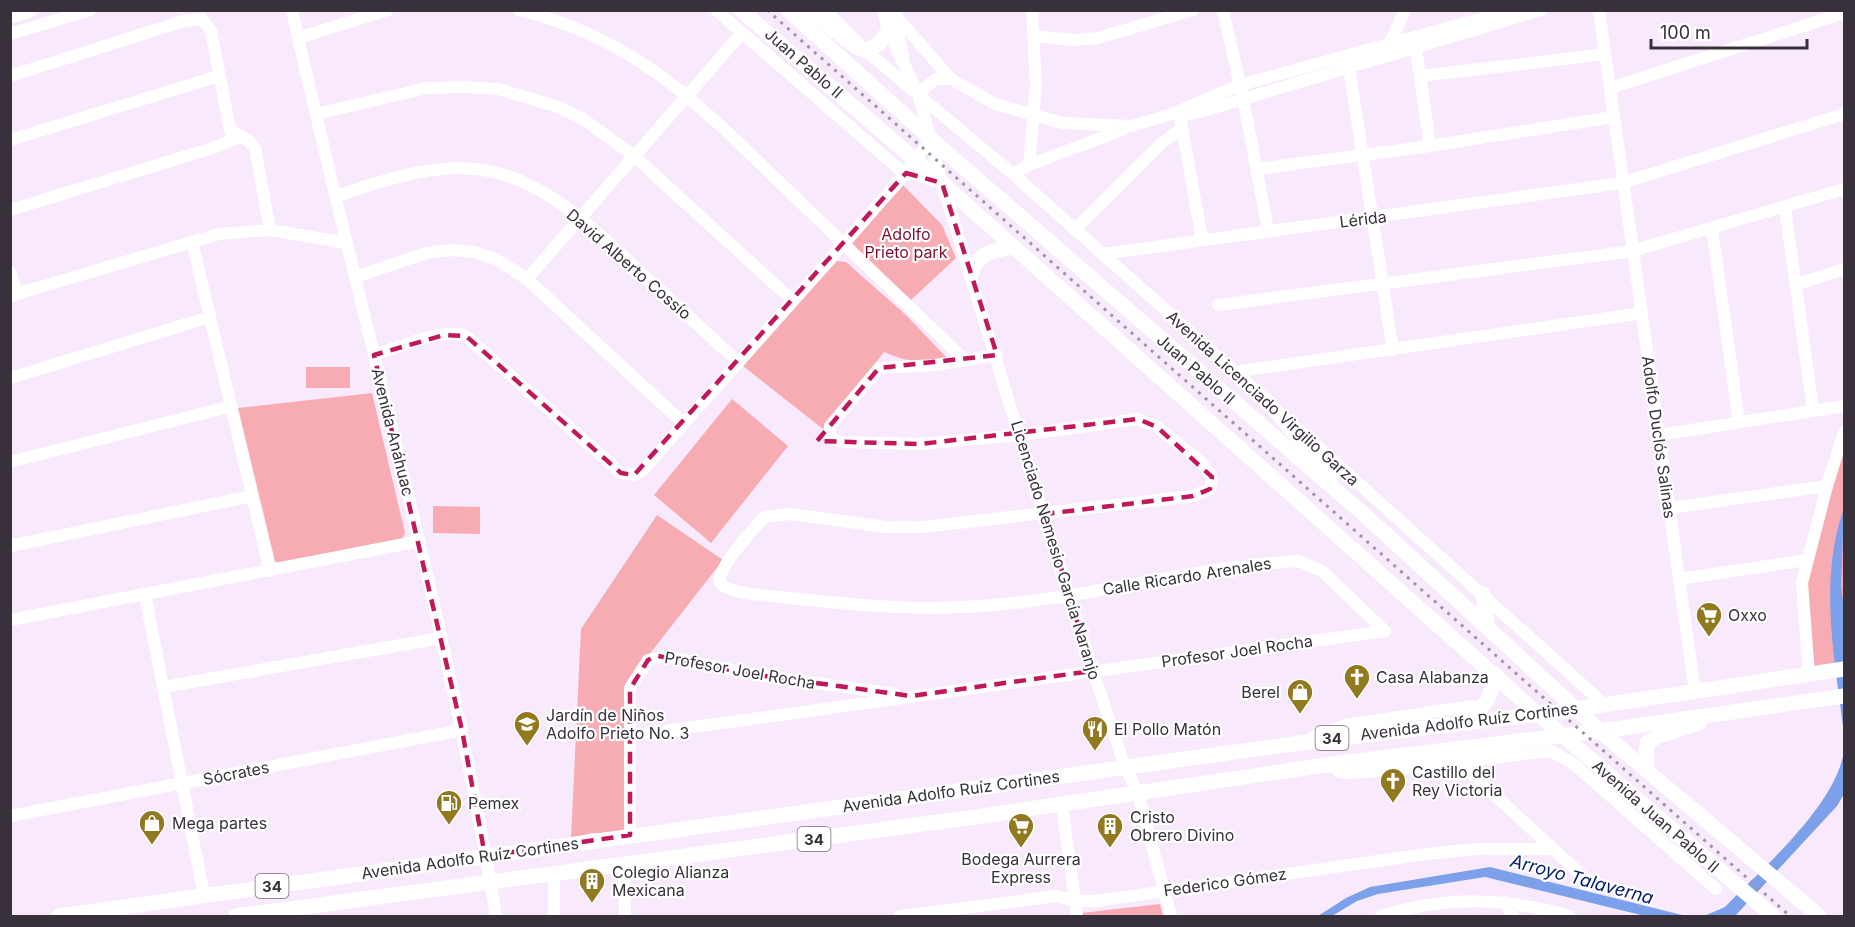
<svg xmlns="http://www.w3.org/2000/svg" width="1855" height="927" viewBox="0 0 1855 927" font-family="Inter,sans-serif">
<rect width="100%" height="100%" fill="#f8eafc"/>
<g fill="#f7acb4">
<path d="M903,185L942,225L956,258L911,300L850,246Z"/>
<path d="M837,261L846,262L906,315L948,359C923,365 907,362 884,352L823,429L743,366Z"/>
<rect x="306" y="367" width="44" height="21"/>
<path d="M372,393L405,533L401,541L278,563L275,561L238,408Z"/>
<path d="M732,399L788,446L711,543L654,495Z"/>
<path d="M1844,445V661L1811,667L1804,581Z"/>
<path d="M433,506L480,507V534L433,533Z"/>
<path d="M657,515L723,560L627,683L624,834L592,833L571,838L581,629Z"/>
<path d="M1160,904L1163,916H1082L1081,913Z"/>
</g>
<g fill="#7ca0e9">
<path d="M1844,508L1841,586L1844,609V734C1835,659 1818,581 1844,508Z"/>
<path d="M1844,751V794L1837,806L1736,915L1704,916L1725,907C1763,868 1836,805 1844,751Z"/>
<path d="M1490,867L1686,916H1645L1485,877L1378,894L1357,901L1332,916H1318L1346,898L1370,887Z"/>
</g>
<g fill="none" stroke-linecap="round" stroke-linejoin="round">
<g stroke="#fff" stroke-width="12">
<path d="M292,10C359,313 446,611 496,916"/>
<path d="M519,10C644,40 709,115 798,200C854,254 910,307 966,361"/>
<path d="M716,10L900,170L941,183"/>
<path d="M825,10L866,51L1013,174L1272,405"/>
<path d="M883,10L888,31L918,93L942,183L1068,595L1125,767L1138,793L1171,916"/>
<path d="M1223,10L1243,98L1268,230"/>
<path d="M1599,10L1695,691"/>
<path d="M894,14L951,79L995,104L1062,123L1131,126L1172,114L1240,85L1513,10"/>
<path d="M895,18L903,56"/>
<path d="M10,34L90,10"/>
<path d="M1035,36L1073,40L1098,38L1193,10"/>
<path d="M298,38L388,10"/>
<path d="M1389,45L1405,10"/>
<path d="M1416,48L1430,146"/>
<path d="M1348,61L1393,350"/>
<path d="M10,76L184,21L202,19L211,31L230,130L249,141L255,148L270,230"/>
<path d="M1421,76L1605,54"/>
<path d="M1610,88L1844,13"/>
<path d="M918,93L936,79H951"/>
<path d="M316,114L427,88L464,87L498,89L556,106L583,119L634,156L792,300"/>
<path d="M1173,114L1181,116L1200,112L1541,10"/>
<path d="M1181,122L1202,239"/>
<path d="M10,140L219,76"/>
<path d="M1029,165L1036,86L1032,10"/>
<path d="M1257,169L1430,146L1613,117"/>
<path d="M1013,174L1029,165L1122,130"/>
<path d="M337,196C389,178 450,157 505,175C558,192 598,233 637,269C671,300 704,331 738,362"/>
<path d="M1785,207L1813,410"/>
<path d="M10,210L216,147L239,137"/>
<path d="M1712,229L1739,422"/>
<path d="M1074,230L1162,143L1182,128"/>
<path d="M192,241L270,571"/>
<path d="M1103,254L1622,183L1844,114"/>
<path d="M10,272L18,294"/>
<path d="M355,277L426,253L450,250L474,252L496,259L527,279L683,423"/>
<path d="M527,279L742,33"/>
<path d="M1795,285L1844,269"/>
<path d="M10,296L219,234L270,230L347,243"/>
<path d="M1218,305L1632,251L1844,189"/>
<path d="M374,355C397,348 445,327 466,336L621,473L634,475L643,470L906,173L931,139"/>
<path d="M997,355L935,365L879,368L830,426V437L840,442L920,444L1021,435L1138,419L1157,427L1201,462L1212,477L1210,489L1193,496L923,527H886L790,514L764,517C753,530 717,567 720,583C731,595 774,596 790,598C847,604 904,610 962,607C1075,603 1186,567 1299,561L1322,571L1385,631"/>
<path d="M1234,372L1642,313"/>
<path d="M10,378L210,317"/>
<path d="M1298,429L1605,705"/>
<path d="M1659,435L1844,406"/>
<path d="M10,462L232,406"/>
<path d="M1669,508L1827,486"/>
<path d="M10,546L252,496"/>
<path d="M1679,579L1807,560"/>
<path d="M145,595L204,895"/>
<path d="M10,620L420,541"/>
<path d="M1809,674L1802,583L1827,486L1844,432"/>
<path d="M163,687L441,638"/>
<path d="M629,736L1385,631"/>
<path d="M1313,737L1345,725L1473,706L1482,709"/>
<path d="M1460,763L1577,871"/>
<path d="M1333,764L1338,771L1345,773L1384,771L1551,751L1574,764L1716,889"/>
<path d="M1062,805L1077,916"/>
<path d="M10,816L462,730"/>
<path d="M630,835V688L648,660L666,656L751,674L895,694"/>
<path d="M624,864L625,916"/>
<path d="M554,873V916"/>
<path d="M1505,902L1513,916"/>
<path d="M900,916L1057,896L1075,901H1095L1427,854L1476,849H1551"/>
<path d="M1381,916C1447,896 1503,897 1569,916"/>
</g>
<g stroke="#fff" stroke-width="15">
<path d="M741,10L942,183L1532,709L1773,916"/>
<path d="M788,10L931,139L1367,517L1600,731L1819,916"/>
<path d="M808,10L855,46L866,51L880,43L888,31"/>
<path d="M10,16L30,10"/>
<path d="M971,275C977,253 992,250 1014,247"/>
<path d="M1266,400L1332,476"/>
<path d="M1483,594L1487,626"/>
<path d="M1470,721L1488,699L1496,675"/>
<path d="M1646,770L1647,743L1658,736L1699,723"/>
<path d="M59,916L1300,743L1557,712L1844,669"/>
<path d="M236,916L961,819L1333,764L1600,731L1844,696"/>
</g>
<path stroke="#a095a4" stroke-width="3" stroke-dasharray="3 6" stroke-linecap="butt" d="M767,10L1790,916"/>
</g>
<path fill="none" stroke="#c2185b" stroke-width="4.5" stroke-dasharray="12 8" stroke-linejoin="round" d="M906,173L942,183L997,355L879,368L817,441L920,444L1138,419L1157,427L1212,477L1210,489L1193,496L1045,514L1092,671L911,696L751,674L658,656L648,660L630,689V835L485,856L462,730L374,355L444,335L466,336L621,473L634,475Z"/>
<defs>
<g id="supermarket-pin" transform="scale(1.35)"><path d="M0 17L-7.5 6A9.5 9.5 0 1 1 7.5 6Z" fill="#91791f" stroke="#fff"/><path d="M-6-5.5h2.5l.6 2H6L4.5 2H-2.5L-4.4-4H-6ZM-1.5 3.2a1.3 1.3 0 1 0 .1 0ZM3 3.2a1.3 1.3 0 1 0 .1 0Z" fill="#fff"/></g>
<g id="church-pin" transform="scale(1.35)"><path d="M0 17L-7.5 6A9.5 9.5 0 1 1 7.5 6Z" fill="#91791f" stroke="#fff"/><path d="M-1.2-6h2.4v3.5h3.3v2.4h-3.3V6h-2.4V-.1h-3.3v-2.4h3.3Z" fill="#fff"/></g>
<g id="shop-pin" transform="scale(1.35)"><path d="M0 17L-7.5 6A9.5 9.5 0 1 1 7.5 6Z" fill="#91791f" stroke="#fff"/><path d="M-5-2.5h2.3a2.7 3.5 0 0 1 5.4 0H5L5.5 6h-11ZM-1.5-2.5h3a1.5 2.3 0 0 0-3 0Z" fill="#fff"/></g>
<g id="school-pin" transform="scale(1.35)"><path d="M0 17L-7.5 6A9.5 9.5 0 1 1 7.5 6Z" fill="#91791f" stroke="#fff"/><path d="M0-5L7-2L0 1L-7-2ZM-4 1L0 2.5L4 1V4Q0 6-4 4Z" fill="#fff"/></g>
<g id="restaurant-pin" transform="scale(1.35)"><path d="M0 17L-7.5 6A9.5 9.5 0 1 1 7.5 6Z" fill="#91791f" stroke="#fff"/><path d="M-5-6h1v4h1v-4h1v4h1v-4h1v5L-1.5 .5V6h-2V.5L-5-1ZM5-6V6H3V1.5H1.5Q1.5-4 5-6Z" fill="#fff"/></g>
<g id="fuel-pin" transform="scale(1.35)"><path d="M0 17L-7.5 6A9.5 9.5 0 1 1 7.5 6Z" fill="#91791f" stroke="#fff"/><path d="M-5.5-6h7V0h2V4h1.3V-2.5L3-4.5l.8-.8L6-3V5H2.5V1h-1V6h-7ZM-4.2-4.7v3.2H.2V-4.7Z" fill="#fff"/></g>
<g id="building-pin" transform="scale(1.35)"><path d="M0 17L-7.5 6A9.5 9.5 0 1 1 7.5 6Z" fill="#91791f" stroke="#fff"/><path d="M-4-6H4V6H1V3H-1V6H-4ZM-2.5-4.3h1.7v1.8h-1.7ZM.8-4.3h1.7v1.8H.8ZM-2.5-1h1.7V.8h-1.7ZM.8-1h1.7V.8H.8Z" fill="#fff"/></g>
</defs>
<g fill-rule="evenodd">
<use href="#supermarket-pin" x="1709" y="615"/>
<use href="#church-pin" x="1357" y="677"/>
<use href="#shop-pin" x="1300" y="692"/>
<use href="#school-pin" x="527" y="724"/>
<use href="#restaurant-pin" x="1095" y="729"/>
<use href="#church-pin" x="1393" y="781"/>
<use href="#fuel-pin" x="449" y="803"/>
<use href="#shop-pin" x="152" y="823"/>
<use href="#supermarket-pin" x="1021" y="826"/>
<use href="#building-pin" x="1110" y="826"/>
<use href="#building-pin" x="592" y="881"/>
</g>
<g text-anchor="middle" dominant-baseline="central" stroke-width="4.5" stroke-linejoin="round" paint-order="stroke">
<g fill="#fff" stroke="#746e76" stroke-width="1.5">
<rect x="1315.5" y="726" width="33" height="24" rx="4.5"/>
<rect x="797.5" y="827" width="33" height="24" rx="4.5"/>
<rect x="255.5" y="874" width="33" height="24" rx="4.5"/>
</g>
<g font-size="15" font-weight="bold" fill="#38303b">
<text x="1332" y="738">34</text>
<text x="814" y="839">34</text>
<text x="272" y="886">34</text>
</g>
<g font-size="16" fill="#38303b" stroke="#fff">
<text transform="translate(804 63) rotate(41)">Juan Pablo II</text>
<text transform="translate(1363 219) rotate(-7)">Lérida</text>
<text transform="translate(629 264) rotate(41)">David Alberto Cossío</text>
<text transform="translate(1196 369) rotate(41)">Juan Pablo II</text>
<text transform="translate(1263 398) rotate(42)">Avenida Licenciado Virgilio Garza</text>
<text transform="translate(393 432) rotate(76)">Avenida Anáhuac</text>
<text transform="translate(1659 437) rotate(82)">Adolfo Duclós Salinas</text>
<text transform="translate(1056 550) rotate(73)">Licenciado Nemesio García Naranjo</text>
<text transform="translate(1187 576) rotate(-9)">Calle Ricardo Arenales</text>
<text transform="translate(1237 651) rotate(-8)">Profesor Joel Rocha</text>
<text transform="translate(740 670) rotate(10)">Profesor Joel Rocha</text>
<text transform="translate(1469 721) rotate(-7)">Avenida Adolfo Ruíz Cortines</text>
<text transform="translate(236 773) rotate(-11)">Sócrates</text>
<text transform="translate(951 791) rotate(-8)">Avenida Adolfo Ruíz Cortines</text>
<text transform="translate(1656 816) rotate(41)">Avenida Juan Pablo II</text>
<text transform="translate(470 858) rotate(-8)">Avenida Adolfo Ruíz Cortines</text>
<text transform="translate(1225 882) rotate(-8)">Federico Gómez</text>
</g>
<g font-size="16" fill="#7e0d2e" stroke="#fff">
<text x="906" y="234">Adolfo<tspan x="906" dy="18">Prieto park</tspan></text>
</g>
<g font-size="16" fill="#38303b" stroke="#fff" text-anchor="start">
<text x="1728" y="615">Oxxo</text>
<text x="1376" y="677">Casa Alabanza</text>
<text x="1280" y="692" text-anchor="end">Berel</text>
<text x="546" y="715">Jardín de Niños<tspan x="546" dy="18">Adolfo Prieto No. 3</tspan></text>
<text x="1114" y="729">El Pollo Matón</text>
<text x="1412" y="772">Castillo del<tspan x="1412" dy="18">Rey Victoria</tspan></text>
<text x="468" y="803">Pemex</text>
<text x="1130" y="817">Cristo<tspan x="1130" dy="18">Obrero Divino</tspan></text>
<text x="172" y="823">Mega partes</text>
<text x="1021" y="859" text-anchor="middle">Bodega Aurrera<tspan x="1021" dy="18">Express</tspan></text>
<text x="612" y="872">Colegio Alianza<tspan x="612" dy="18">Mexicana</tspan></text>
</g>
<g font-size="18" font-style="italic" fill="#021c6f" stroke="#fff">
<text transform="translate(1582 879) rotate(15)">Arroyo Talaverna</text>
</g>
</g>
<rect width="1855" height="927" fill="none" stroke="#38303b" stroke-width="24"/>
<path d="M1651 39v9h156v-9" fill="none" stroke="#38303b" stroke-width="3"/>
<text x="1660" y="39" font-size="18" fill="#38303b" stroke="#ffffff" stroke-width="4.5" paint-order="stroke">100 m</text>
</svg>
